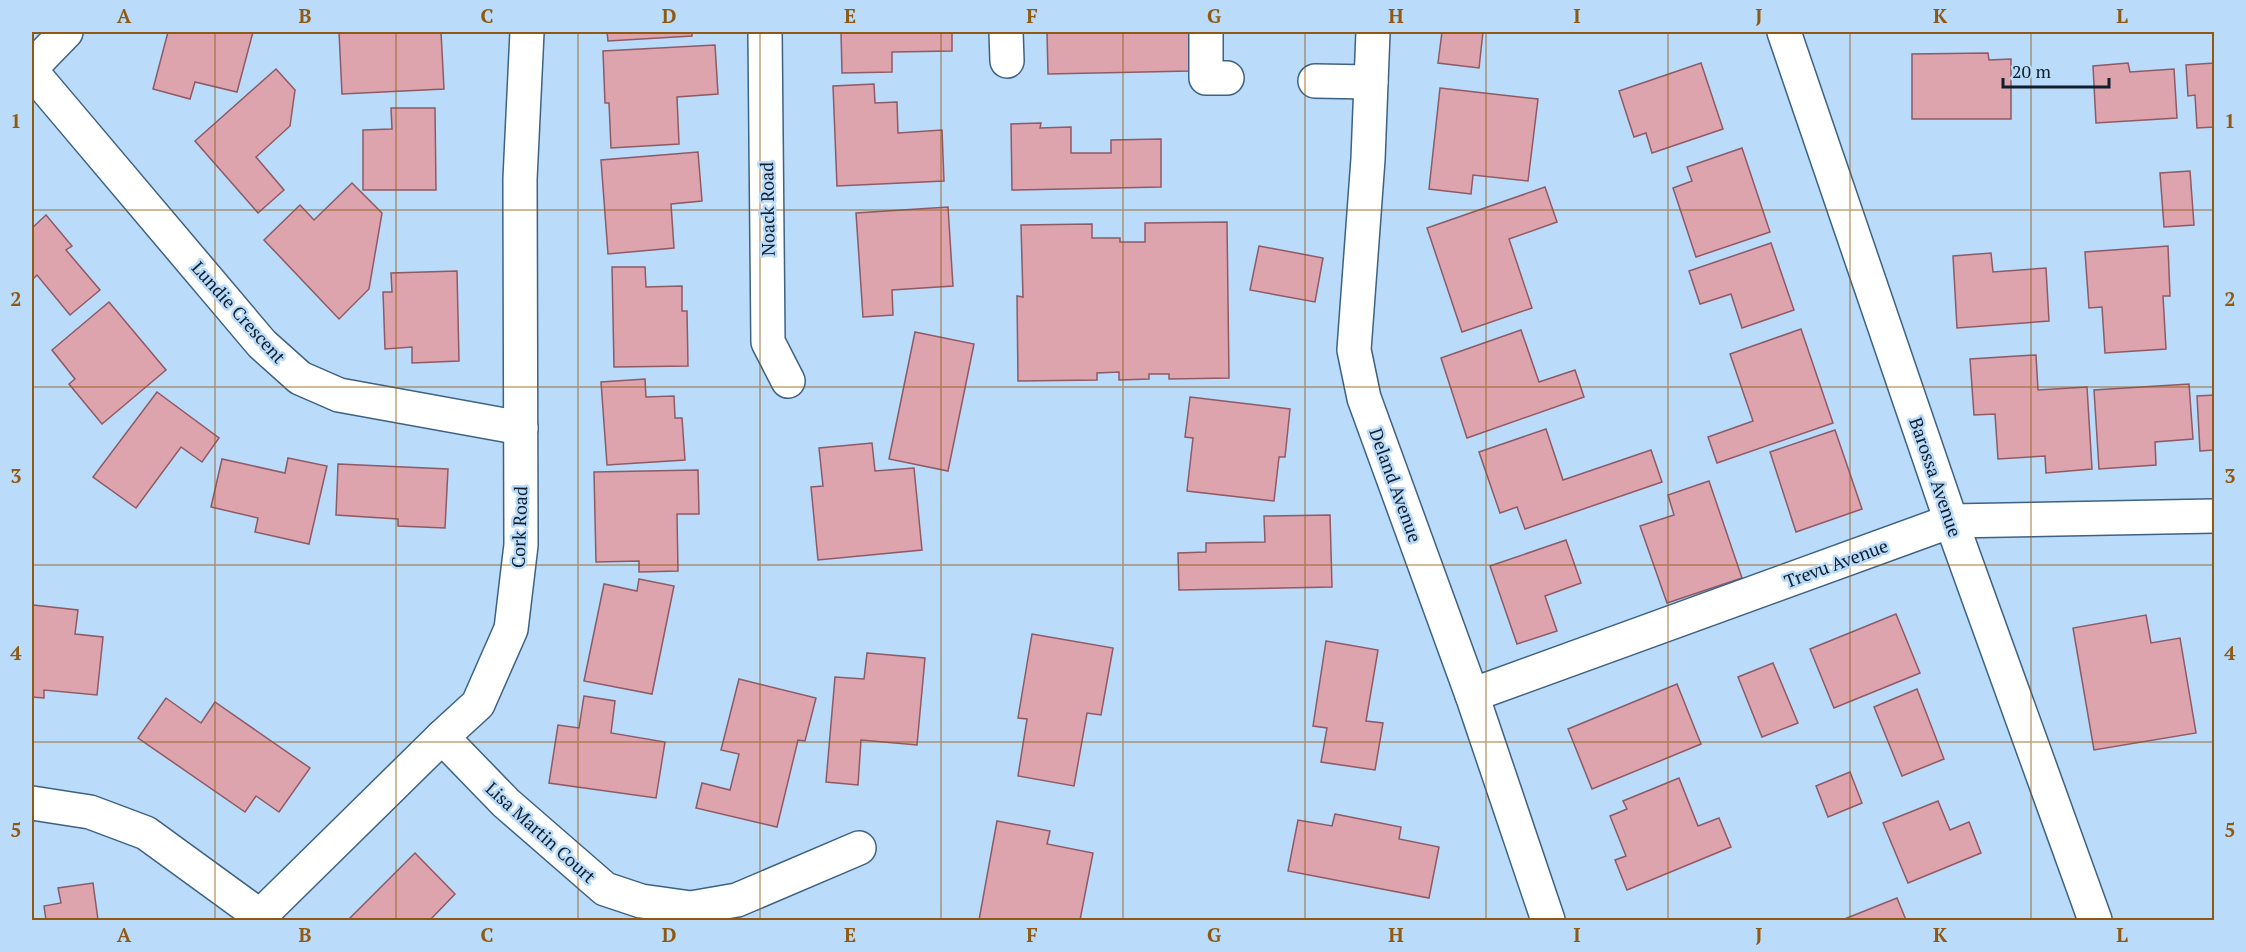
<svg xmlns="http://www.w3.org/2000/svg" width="2246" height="952" viewBox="0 0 2246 952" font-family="'PT Serif',serif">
<rect width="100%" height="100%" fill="#badbf9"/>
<g fill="#dda4ae" stroke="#8e5a65" stroke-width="1.5">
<path d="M168,32H253L237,92L195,82L190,99L153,89Z"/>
<path d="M339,32H441L444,89L342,94Z"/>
<path d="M607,32H692V36L608,41Z"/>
<path d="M841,32H952V51L892,52V72L842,73Z"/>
<path d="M1047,32H1189L1190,71L1048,74Z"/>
<path d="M1442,32H1483L1479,68L1438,63Z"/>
<path d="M715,45L718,94L677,97L679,144L611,148L609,103H605L603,51Z"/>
<path d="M1988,53L1989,60L2011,59V119H1912V54Z"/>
<path d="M1701,63L1723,129L1652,153L1646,133L1634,137L1619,91Z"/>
<path d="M2128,63L2130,72L2174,69L2177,118L2096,123L2093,66Z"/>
<path d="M2214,63V127L2197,128L2195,95L2188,96L2186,65Z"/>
<path d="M276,69L295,90L290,126L256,157L284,190L258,213L195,141Z"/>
<path d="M874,84L875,103L897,102L898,133L942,130L944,181L837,186L833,86Z"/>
<path d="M1440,88L1538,99L1528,181L1473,175L1471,194L1429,189Z"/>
<path d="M391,108H435L436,190H363V130L392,129Z"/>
<path d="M1041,123L1040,128L1071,127V153H1111V140L1161,139V187L1012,190L1011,124Z"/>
<path d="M1742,148L1770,232L1696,257L1673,188L1692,181L1687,167Z"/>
<path d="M698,152L702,201L671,204L674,248L608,254L601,160Z"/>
<path d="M2190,171L2194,225L2164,227L2160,173Z"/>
<path d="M352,183L382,213L369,289L339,319L264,240L300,205L314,220Z"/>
<path d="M1545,187L1557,222L1509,239L1532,308L1462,332L1427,228Z"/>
<path d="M948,207L953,286L892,290L893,315L863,317L856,213Z"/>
<path d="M46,215L72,246L66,250L100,290L70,315L37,275L32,280V228Z"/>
<path d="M1227,222L1229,378L1169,379V374H1149V379L1119,380V372L1097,373V380L1018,381L1017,296L1023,297L1021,225L1092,224V238H1120V242H1145V223Z"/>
<path d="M1771,243L1794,310L1742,328L1731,294L1700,304L1689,271Z"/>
<path d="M1259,246L1323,258L1315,302L1250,290Z"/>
<path d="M2168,246L2170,296H2163L2166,349L2105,353L2102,307L2089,308L2085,252Z"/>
<path d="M1991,253L1993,272L2046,268L2049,321L1957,328L1953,256Z"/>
<path d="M612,267H645L646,287L682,286V311H687L688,366L614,367Z"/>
<path d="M457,271L459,361L412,363V347L385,349L383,292H392L391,273Z"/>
<path d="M109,302L166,370L102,424L69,384L75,379L52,350Z"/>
<path d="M1801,329L1833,423L1717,463L1708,437L1753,421L1730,354Z"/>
<path d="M1521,330L1539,382L1575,370L1584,397L1467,438L1441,358Z"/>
<path d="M915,332L974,344L948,471L889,459Z"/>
<path d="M2036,355L2038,390L2087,387L2092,469L2046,473L2045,456L1998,459L1995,414L1974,415L1970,359Z"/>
<path d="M645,379L646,397L674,396L675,418H682L685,460L607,465L601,382Z"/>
<path d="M2189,384L2193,439L2155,442L2156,465L2099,469L2094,390Z"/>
<path d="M157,392L219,438L202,462L181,447L136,508L93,477Z"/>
<path d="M2214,395V450L2200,451L2197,396Z"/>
<path d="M1190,397L1290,409L1285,457H1279L1274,501L1187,491L1193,438L1185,437Z"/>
<path d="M1546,429L1563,480L1651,450L1662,482L1525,529L1517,507L1500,513L1479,452Z"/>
<path d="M1835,430L1862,509L1796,532L1770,452Z"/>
<path d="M872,443L875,471L914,468L922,550L818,560L811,487L823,486L819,448Z"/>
<path d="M288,458L327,466L309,544L255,532L258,518L211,507L222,459L285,473Z"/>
<path d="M338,464L448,469L445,528L398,526V519L336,515Z"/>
<path d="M698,470L699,514H677L678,571L639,572V561L596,562L594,472Z"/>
<path d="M1709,481L1742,578L1667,603L1640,526L1674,515L1668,495Z"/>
<path d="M1330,515L1332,587L1179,590L1178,553L1206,552V543L1265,542L1264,516Z"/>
<path d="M1566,540L1581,583L1545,596L1557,631L1517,644L1490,566Z"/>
<path d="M639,579L674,586L652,694L584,681L604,584L637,591Z"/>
<path d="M33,605L78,610L75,634L103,637L97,695L44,690V698L32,697Z"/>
<path d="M1896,614L1920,673L1834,708L1810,649Z"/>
<path d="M2146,615L2151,643L2180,638L2196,733L2094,750L2073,628Z"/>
<path d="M1032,634L1113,648L1101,715L1087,713L1074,786L1018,776L1027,719L1018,718Z"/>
<path d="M1326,641L1378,650L1366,721L1383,723L1375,770L1321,762L1327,728L1313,726Z"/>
<path d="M867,653L925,658L917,745L861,740L858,785L826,782L835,677L864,679Z"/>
<path d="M1773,663L1798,723L1762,737L1738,677Z"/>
<path d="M739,679L816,698L805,741L798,740L777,827L696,808L702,783L730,790L739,754L721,750Z"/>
<path d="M1677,684L1701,744L1592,789L1568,729Z"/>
<path d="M1917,689L1944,759L1902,776L1874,707Z"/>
<path d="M584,696L615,701L611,733L665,742L656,798L549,783L558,725L579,728Z"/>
<path d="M166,698L201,723L215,702L310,768L279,812L256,796L245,812L138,738Z"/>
<path d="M1850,772L1862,803L1828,817L1816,786Z"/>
<path d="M1679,778L1698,826L1719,818L1731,847L1627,890L1615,860L1626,856L1610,816L1627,809L1623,801Z"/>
<path d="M1938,801L1950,830L1969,822L1981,853L1908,883L1883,823Z"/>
<path d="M1335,814L1401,827L1399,839L1439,847L1429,898L1288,871L1298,820L1332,826Z"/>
<path d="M997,821L1050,831L1047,844L1093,853L1080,920H979Z"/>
<path d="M415,853L455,894L430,920H348Z"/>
<path d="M93,883L98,920H46L44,906L61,903L58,888Z"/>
<path d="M1897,898L1906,920H1842Z"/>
</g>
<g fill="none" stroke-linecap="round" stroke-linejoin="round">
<g stroke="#3d6284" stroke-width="36">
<g id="minor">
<path d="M765,32L768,342L788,381"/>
<path d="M1006,32L1007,61"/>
<path d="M1206,32V78H1227"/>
<path d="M1373,32L1368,159L1354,350L1364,398L1472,695L1548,920"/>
<path d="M1784,32L1951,521L2095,920"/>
<path d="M32,67L66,32"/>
<path d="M32,72L262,344L300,378L339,395L521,428"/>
<path d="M1315,81L1371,82"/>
<path d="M1472,695L1951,521L2214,516"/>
<path d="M442,737L506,803L605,889L641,901L691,908L737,900L859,848"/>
<path d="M32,803L90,812L146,833L260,916"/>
<path d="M256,920L442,737L478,704L511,629L521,545L520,179L527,32"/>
</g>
</g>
<use href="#minor" stroke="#fff" stroke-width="33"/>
</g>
<path fill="none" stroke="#90590f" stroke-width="1.5" stroke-opacity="0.55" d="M215,32V920M396,32V920M578,32V920M760,32V920M941,32V920M1123,32V920M1305,32V920M1486,32V920M1668,32V920M1850,32V920M2031,32V920M32,210H2214M32,387H2214M32,565H2214M32,742H2214"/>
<g text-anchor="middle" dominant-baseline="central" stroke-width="5" stroke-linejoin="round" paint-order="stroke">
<g font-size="18" fill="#101f2d" stroke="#badbf9">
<text transform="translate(767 209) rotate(-91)">Noack Road</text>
<text transform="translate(239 312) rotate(48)">Lundie Crescent</text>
<text transform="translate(1936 477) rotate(71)">Barossa Avenue</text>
<text transform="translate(1396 485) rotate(70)">Deland Avenue</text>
<text transform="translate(519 527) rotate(-88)">Cork Road</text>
<text transform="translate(1836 563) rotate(-20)">Trevu Avenue</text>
<text transform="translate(541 832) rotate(42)">Lisa Martin Court</text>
</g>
</g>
<rect width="2246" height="952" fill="none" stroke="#badbf9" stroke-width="66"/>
<path d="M2003 78v9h106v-9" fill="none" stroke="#101f2d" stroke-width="3"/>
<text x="2012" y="78" font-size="18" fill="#101f2d" stroke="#badbf9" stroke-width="4.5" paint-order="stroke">20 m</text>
<rect x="33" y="33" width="2180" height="886" fill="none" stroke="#90590f" stroke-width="2"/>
<g font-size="20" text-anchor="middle" font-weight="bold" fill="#90590f">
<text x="124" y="23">A</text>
<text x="305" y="23">B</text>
<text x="487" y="23">C</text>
<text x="669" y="23">D</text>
<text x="850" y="23">E</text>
<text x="1032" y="23">F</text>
<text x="1214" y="23">G</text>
<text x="1396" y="23">H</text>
<text x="1577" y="23">I</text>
<text x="1759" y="23">J</text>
<text x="1940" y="23">K</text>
<text x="2122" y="23">L</text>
<text x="16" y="128">1</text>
<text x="2230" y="128">1</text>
<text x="16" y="306">2</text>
<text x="2230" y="306">2</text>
<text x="16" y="483">3</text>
<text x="2230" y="483">3</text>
<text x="16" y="660">4</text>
<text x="2230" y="660">4</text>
<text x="16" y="837">5</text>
<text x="2230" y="837">5</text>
<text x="124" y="942">A</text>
<text x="305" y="942">B</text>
<text x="487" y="942">C</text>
<text x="669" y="942">D</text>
<text x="850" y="942">E</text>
<text x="1032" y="942">F</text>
<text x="1214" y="942">G</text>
<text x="1396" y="942">H</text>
<text x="1577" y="942">I</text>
<text x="1759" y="942">J</text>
<text x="1940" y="942">K</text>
<text x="2122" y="942">L</text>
</g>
</svg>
